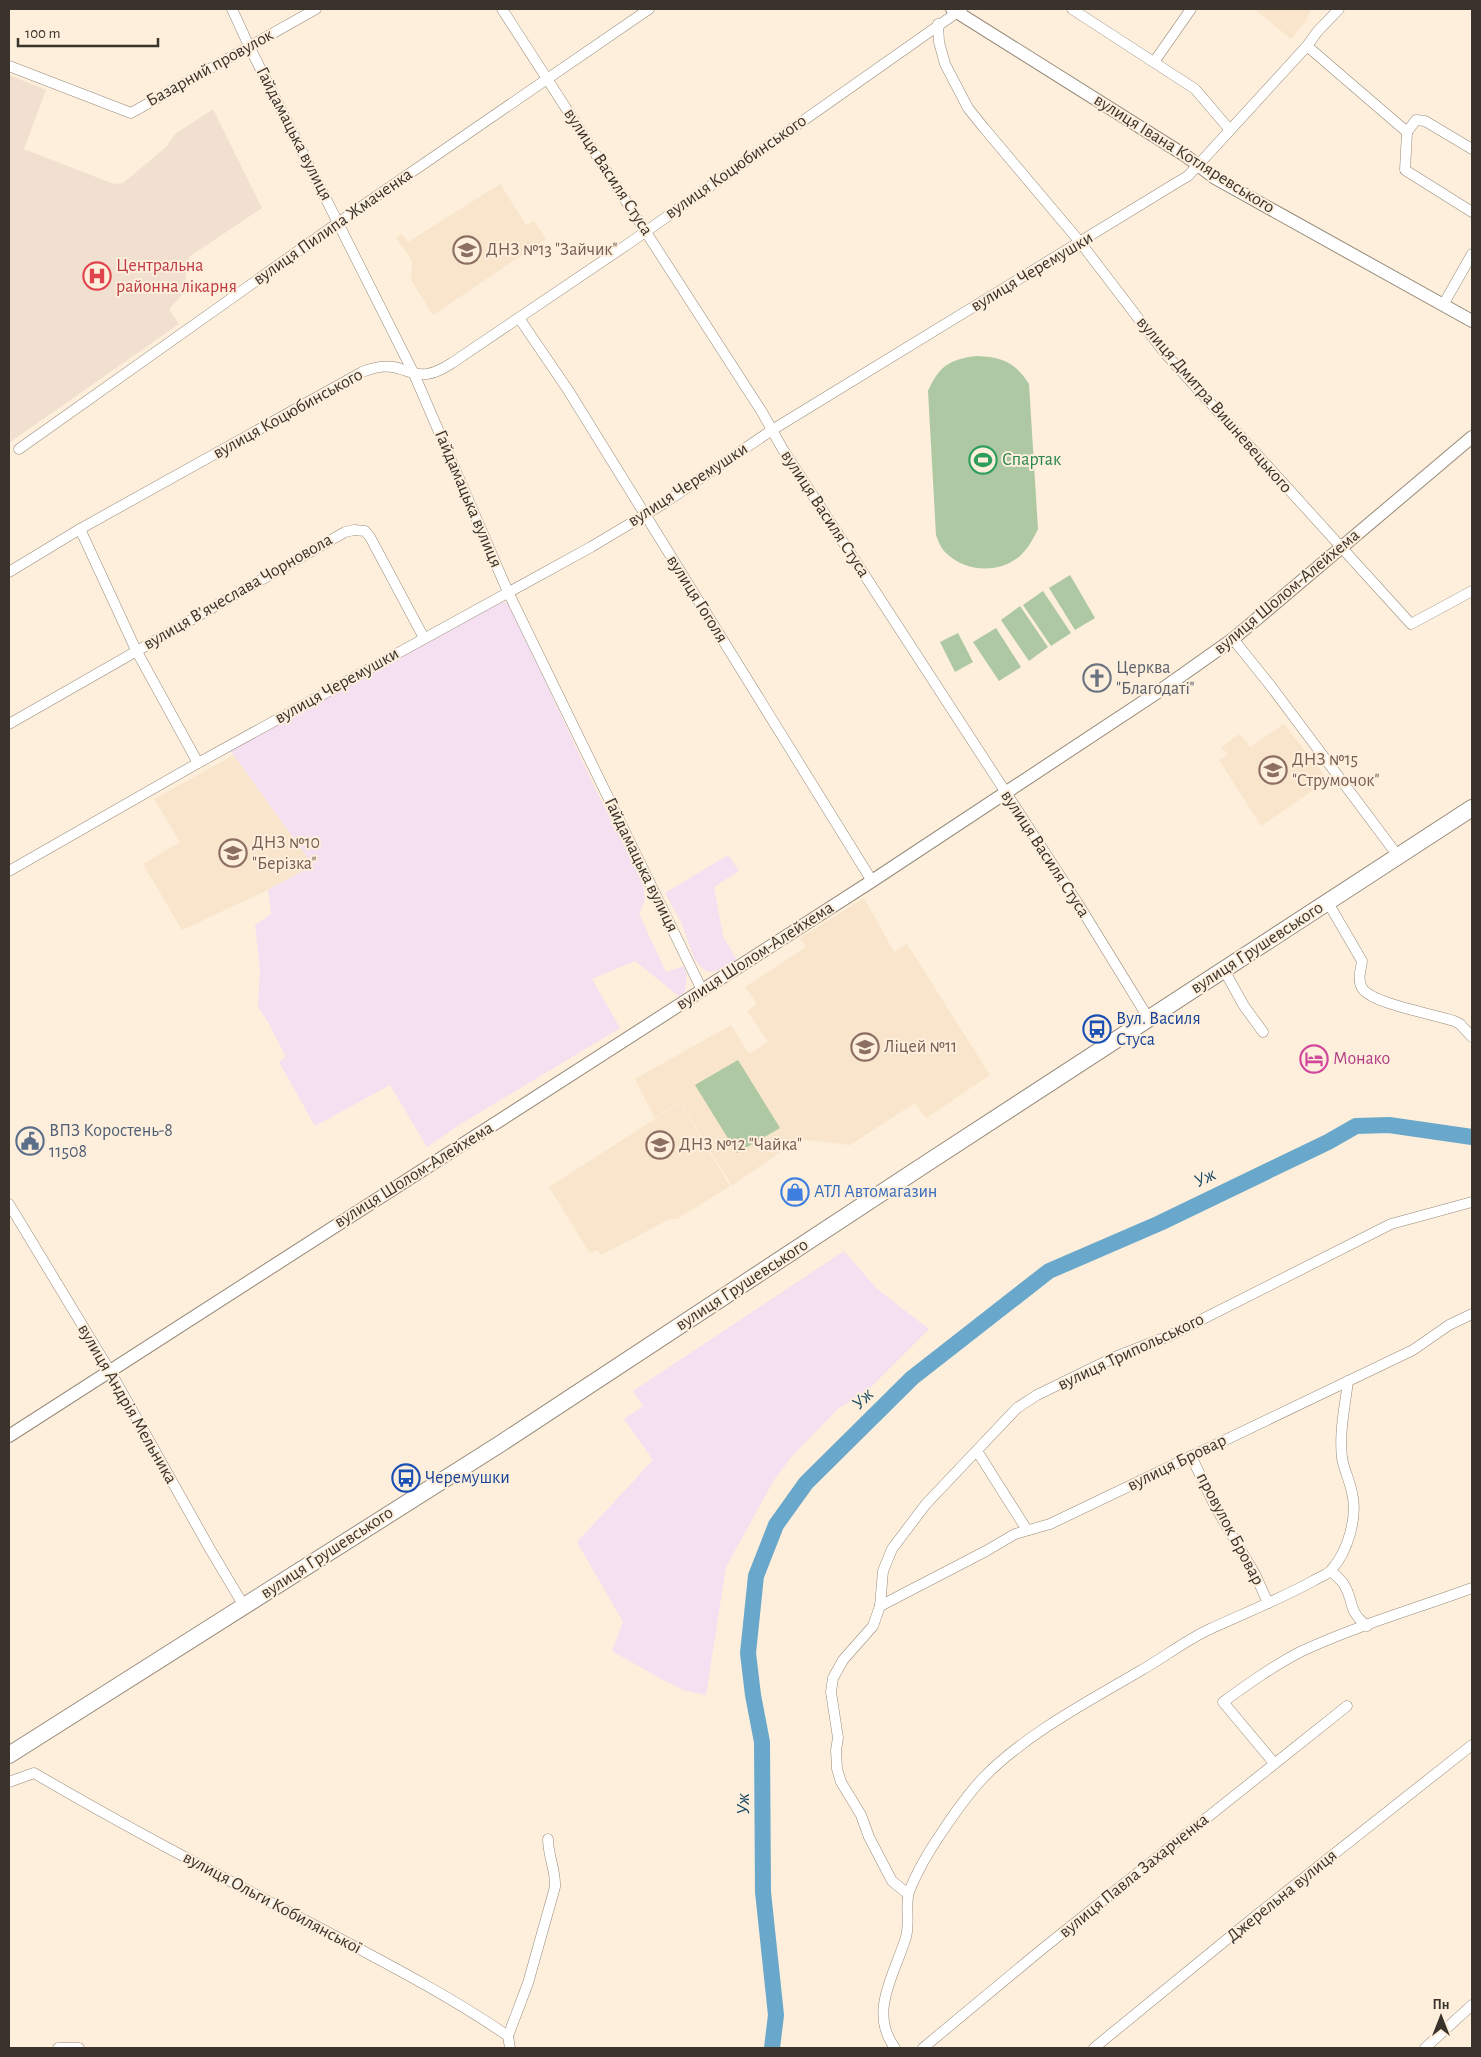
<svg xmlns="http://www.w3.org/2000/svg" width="1481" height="2057" viewBox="0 0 1481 2057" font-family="'Alegreya Sans',sans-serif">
<rect width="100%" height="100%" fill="#fdefdc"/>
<g fill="#f8e5cb">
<path d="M1254,9H1311L1306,21L1291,39Z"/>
<path d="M500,184L526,225L534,221L546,239L433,315L411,280L412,260L396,238L402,234L408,242Z"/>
<path d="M1284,724L1328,780L1261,826L1219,760L1228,754L1221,747L1240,734L1250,747Z"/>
<path d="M234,755L313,865L268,890L182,930L143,864L180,842L154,799Z"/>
<path d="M864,898L894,952L907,944L990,1075L926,1118L915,1103L850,1145L799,1139L732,1186L680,1102L655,1118L635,1079L731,1025L749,1054L768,1041L747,1011L757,1004L745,987L806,947L800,938Z"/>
<path d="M680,1103L730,1186L677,1219H670L601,1255L597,1250L590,1253L549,1187Z"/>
</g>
<g fill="#f4e0f0">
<path d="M501,602H505L510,606L595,788L643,883L645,900L639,914L666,972L684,966L687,975L685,991L680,997L635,961L592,979L620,1028L459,1125L427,1147L390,1085L315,1126L279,1062L286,1057L268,1022L258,1007L260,971L255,925L271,914L268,890L313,865L230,750Z"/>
<path d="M728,855L739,871L714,887L723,936L738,962L724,970L708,972L701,967L695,960L681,922L665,893Z"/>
<path d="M844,1251L877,1289L929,1329L866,1392L839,1408L793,1455L774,1480L726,1567L706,1695L686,1691L661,1679L612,1651L623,1622L577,1542L653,1460L624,1419L643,1406L633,1391Z"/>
</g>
<path fill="#f1e0cf" d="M9,75L46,90L24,149L114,184L123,183L166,147L175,134L213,109L262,208L189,257L183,294L169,309L179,324L9,443Z"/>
<g fill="#adc8a2">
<path d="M977,356C1002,357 1015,362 1029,384L1038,529C1033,539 1029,547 1021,555C1000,575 964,572 945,552C940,547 938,540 936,535L928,391C939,366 950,359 977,356Z"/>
<path d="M1070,575L1095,618L1075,630L1049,588Z"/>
<path d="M1043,591L1071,633L1051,646L1023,605Z"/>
<path d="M1020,606L1048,647L1029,661L1001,620Z"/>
<path d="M996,628L1021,667L999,681L973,642Z"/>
<path d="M958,633L973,662L955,672L940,642Z"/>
<path d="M738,1060L780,1128L737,1153L695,1085Z"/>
</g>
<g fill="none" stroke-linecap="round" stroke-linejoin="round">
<path stroke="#69a7cb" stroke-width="16" d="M772,2048L776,2015L763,1892L762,1742L753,1695L748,1653L756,1576L776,1525L806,1483L912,1378L1049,1271L1160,1223L1328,1142L1356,1126L1389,1125L1472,1137"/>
<g stroke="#978a79" stroke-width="11">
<g id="minor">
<path d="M232,9L249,46L414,374L508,592L702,990"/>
<path d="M502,9L762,412L782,448L1077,902L1149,1019"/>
<path d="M1072,9L1195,89L1230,130"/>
<path d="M938,24L939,42L945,64L968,108L984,128L1080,242L1164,352L1411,624L1472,591"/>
<path d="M1307,46L1407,132L1416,120L1425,121L1472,149"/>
<path d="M1154,62L1191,9"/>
<path d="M9,66L131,113L316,9"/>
<path d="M1407,132L1405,170L1472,212"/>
<path d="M1443,305L1472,254"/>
<path d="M519,318L568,390L872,881"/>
<path d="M19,449L339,222L649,9"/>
<path d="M80,529L136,650L198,763"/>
<path d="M9,572L80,529L362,372C372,368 382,365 393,367C405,369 414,376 427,374C436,373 444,368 452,363L628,244L962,9"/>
<path d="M1233,639L1270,685L1398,856"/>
<path d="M9,724L345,532L354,530L365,531L370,537L424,638"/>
<path d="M9,871L198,763L591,547L663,504L772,430L1176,183L1188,176L1307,46L1317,32L1339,9"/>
<path d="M1327,901L1362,961C1361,970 1357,979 1362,988C1372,1004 1434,1014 1454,1021L1460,1024L1472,1037"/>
<path d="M1224,970L1244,1006L1263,1032"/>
<path d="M9,1204L110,1371L210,1549L244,1606"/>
<path d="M977,1451L1027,1530"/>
<path d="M1191,1456L1216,1508L1255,1574L1268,1603"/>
<path d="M1331,1571C1335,1575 1340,1579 1343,1583C1355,1601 1346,1609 1367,1626"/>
<path d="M880,1606L986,1551L1015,1534L1050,1524L1413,1350L1449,1325L1472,1314"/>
<path d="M1274,1763L1223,1702C1248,1684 1273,1666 1300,1652C1355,1626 1415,1609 1472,1588"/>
<path d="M9,1782L34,1773C126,1827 220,1876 314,1925C380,1960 447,1994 508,2036"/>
<path d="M908,1894L892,1881L869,1837L861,1815L841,1782L837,1769L836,1750L838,1738L831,1692L833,1678L843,1660L873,1626L880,1606L883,1571L892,1549L926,1504L1017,1408L1037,1395L1115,1357L1169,1336L1391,1224L1472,1202"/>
<path d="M58,2048H79"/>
<path d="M510,2048L508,2036L528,1983L555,1887C556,1871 548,1856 548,1839"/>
<path d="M895,2048C868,2012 895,1974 906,1937C910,1923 905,1904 909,1892C917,1871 929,1851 942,1832C954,1814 967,1795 983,1778C1026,1734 1087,1702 1140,1671C1163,1658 1186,1640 1210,1629C1245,1613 1280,1599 1313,1581C1319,1577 1328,1575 1332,1569C1348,1551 1358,1516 1352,1493C1350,1481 1344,1470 1342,1458C1339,1432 1345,1406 1348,1381"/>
<path d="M923,2048L1041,1950L1347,1706"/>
<path d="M1094,2048L1253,1918L1472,1745"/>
<path d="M1425,2048L1472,2005"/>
</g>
</g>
<g stroke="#978a79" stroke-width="14">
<g id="tertiary">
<path d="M952,9L1186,156L1215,178L1472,321"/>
<path d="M9,1436L872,881L1161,690L1233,639L1472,437"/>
</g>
</g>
<g stroke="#978a79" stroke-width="18">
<path id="trunk" d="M9,1755L500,1444L927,1163L1472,808"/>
</g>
<use href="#minor" stroke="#fff" stroke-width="10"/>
<use href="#tertiary" stroke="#fff" stroke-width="12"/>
<use href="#trunk" stroke="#fff" stroke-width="16"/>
</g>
<defs>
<g id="school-ring" transform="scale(1.4375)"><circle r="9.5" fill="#fdefdc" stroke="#8d6e63" stroke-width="1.5"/><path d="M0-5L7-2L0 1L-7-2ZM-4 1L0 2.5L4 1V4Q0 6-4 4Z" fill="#8d6e63"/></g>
<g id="hospital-ring" transform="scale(1.4375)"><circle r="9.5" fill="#fdefdc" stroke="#e0444e" stroke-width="1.5"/><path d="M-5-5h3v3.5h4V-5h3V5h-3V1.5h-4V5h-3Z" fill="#e0444e"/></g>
<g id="stadium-ring" transform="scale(1.4375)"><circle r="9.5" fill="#fdefdc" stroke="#2e9e5b" stroke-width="1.5"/><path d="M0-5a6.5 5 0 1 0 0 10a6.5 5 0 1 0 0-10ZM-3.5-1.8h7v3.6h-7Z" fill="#2e9e5b"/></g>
<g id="church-ring" transform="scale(1.4375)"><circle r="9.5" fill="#fdefdc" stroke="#6b7280" stroke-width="1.5"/><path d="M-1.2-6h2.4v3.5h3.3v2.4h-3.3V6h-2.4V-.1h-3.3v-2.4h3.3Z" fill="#6b7280"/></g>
<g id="bus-ring" transform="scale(1.4375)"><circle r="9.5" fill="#fdefdc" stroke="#1a4fb4" stroke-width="1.5"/><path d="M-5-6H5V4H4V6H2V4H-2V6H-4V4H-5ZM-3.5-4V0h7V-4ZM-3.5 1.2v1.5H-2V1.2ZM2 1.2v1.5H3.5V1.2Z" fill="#1a4fb4"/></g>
<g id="hotel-ring" transform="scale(1.4375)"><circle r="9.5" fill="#fdefdc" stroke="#d1479c" stroke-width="1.5"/><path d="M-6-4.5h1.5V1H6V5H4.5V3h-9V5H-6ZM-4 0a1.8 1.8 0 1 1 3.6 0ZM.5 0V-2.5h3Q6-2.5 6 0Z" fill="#d1479c"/></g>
<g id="civic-ring" transform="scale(1.4375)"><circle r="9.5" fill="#fdefdc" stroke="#5c6f8a" stroke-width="1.5"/><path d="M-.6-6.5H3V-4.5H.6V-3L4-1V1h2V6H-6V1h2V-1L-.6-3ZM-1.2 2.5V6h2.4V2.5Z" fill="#5c6f8a"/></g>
<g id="shop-ring" transform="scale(1.4375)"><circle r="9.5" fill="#fdefdc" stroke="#3f7fe0" stroke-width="1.5"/><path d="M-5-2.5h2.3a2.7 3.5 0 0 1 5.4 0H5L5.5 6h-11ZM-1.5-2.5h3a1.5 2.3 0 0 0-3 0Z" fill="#3f7fe0"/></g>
</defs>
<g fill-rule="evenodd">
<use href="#school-ring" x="467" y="250"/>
<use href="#hospital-ring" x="97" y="276"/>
<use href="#stadium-ring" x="983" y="460"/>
<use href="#church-ring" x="1097" y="678"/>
<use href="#school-ring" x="1273" y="770"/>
<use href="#school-ring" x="233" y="853"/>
<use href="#bus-ring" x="1097" y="1029"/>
<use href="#school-ring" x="865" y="1047"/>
<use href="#hotel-ring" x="1314" y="1059"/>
<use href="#civic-ring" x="30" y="1141"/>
<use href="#school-ring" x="660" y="1145"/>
<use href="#shop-ring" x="795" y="1192"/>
<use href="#bus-ring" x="406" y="1478"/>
</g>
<g text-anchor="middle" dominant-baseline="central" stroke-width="4" stroke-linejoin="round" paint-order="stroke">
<g font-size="18" fill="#39332c" stroke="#fdefdc">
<text transform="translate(210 68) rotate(-29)">Базарний провулок</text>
<text transform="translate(294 134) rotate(63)">Гайдамацька вулиця</text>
<text transform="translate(1184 154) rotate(32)">вулиця Івана Котляревського</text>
<text transform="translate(736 167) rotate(-35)">вулиця Коцюбинського</text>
<text transform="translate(608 172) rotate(57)">вулиця Василя Стуса</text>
<text transform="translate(333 227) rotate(-35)">вулиця Пилипа Жмаченка</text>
<text transform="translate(1032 272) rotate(-31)">вулиця Черемушки</text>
<text transform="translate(1214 405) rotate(49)">вулиця Дмитра Вишневецького</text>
<text transform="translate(288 414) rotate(-29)">вулиця Коцюбинського</text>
<text transform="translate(688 485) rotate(-33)">вулиця Черемушки</text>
<text transform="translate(468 499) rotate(67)">Гайдамацька вулиця</text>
<text transform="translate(825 514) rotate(57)">вулиця Василя Стуса</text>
<text transform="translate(238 592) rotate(-30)">вулиця Вʼячеслава Чорновола</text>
<text transform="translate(1287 592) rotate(-40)">вулиця Шолом-Алейхема</text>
<text transform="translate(697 599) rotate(58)">вулиця Гоголя</text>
<text transform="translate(337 686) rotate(-29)">вулиця Черемушки</text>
<text transform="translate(1045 854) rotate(57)">вулиця Василя Стуса</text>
<text transform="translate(641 865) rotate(64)">Гайдамацька вулиця</text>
<text transform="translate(1257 948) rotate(-33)">вулиця Грушевського</text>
<text transform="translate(755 956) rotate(-33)">вулиця Шолом-Алейхема</text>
<text transform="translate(414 1175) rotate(-32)">вулиця Шолом-Алейхема</text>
<text transform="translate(742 1285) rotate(-33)">вулиця Грушевського</text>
<text transform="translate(1131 1352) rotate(-25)">вулиця Трипольського</text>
<text transform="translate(127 1404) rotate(60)">вулиця Андрія Мельника</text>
<text transform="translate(1177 1463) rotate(-26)">вулиця Бровар</text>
<text transform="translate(1230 1529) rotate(62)">провулок Бровар</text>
<text transform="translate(327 1553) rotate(-33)">вулиця Грушевського</text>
<text transform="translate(1134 1876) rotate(-39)">вулиця Павла Захарченка</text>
<text transform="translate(1282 1896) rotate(-39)">Джерельна вулиця</text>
<text transform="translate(272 1903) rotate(28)">вулиця Ольги Кобилянської</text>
</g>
<g font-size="18" fill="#785e54" stroke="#fdefdc" text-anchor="start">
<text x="486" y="250">ДНЗ №13 "Зайчик"</text>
<text x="1292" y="760">ДНЗ №15<tspan x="1292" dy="21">"Струмочок"</tspan></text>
<text x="252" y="843">ДНЗ №10<tspan x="252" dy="21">"Берізка"</tspan></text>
<text x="884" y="1047">Ліцей №11</text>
<text x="679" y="1145">ДНЗ №12 "Чайка"</text>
</g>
<g font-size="18" fill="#be3a42" stroke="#fdefdc" text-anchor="start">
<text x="116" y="266">Центральна<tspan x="116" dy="21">районна лікарня</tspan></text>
</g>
<g font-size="18" fill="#27864d" stroke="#fdefdc" text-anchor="start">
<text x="1002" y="460">Спартак</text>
</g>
<g font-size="18" fill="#5b616d" stroke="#fdefdc" text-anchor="start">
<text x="1116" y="668">Церква<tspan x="1116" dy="21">"Благодаті"</tspan></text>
</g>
<g font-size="18" fill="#164399" stroke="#fdefdc" text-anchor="start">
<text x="1116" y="1019">Вул. Василя<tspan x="1116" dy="21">Стуса</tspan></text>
<text x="425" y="1478">Черемушки</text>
</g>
<g font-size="18" fill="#b23c85" stroke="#fdefdc" text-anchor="start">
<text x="1333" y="1059">Монако</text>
</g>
<g font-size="18" fill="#4e5e75" stroke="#fdefdc" text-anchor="start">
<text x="49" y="1131">ВПЗ Коростень-8<tspan x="49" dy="21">11508</tspan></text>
</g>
<g font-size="18" fill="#366cbe" stroke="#fdefdc" text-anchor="start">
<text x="814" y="1192">АТЛ Автомагазин</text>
</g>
<g font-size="19" font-style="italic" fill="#164761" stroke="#fdefdc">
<text transform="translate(1205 1178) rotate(-26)">Уж</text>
<text transform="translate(863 1399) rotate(-45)">Уж</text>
<text transform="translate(743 1804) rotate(-90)">Уж</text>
</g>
</g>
<rect width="1481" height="2057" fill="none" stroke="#39332c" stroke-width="20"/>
<g transform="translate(1441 2017)" stroke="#fdefdc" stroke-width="4" paint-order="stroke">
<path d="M0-4L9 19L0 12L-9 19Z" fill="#39332c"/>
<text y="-8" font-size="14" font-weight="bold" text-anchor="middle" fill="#39332c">Пн</text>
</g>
<path d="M18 38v8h140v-8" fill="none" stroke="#39332c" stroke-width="2.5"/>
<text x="25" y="38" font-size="15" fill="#39332c" stroke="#fdefdc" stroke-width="4" paint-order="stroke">100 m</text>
</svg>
